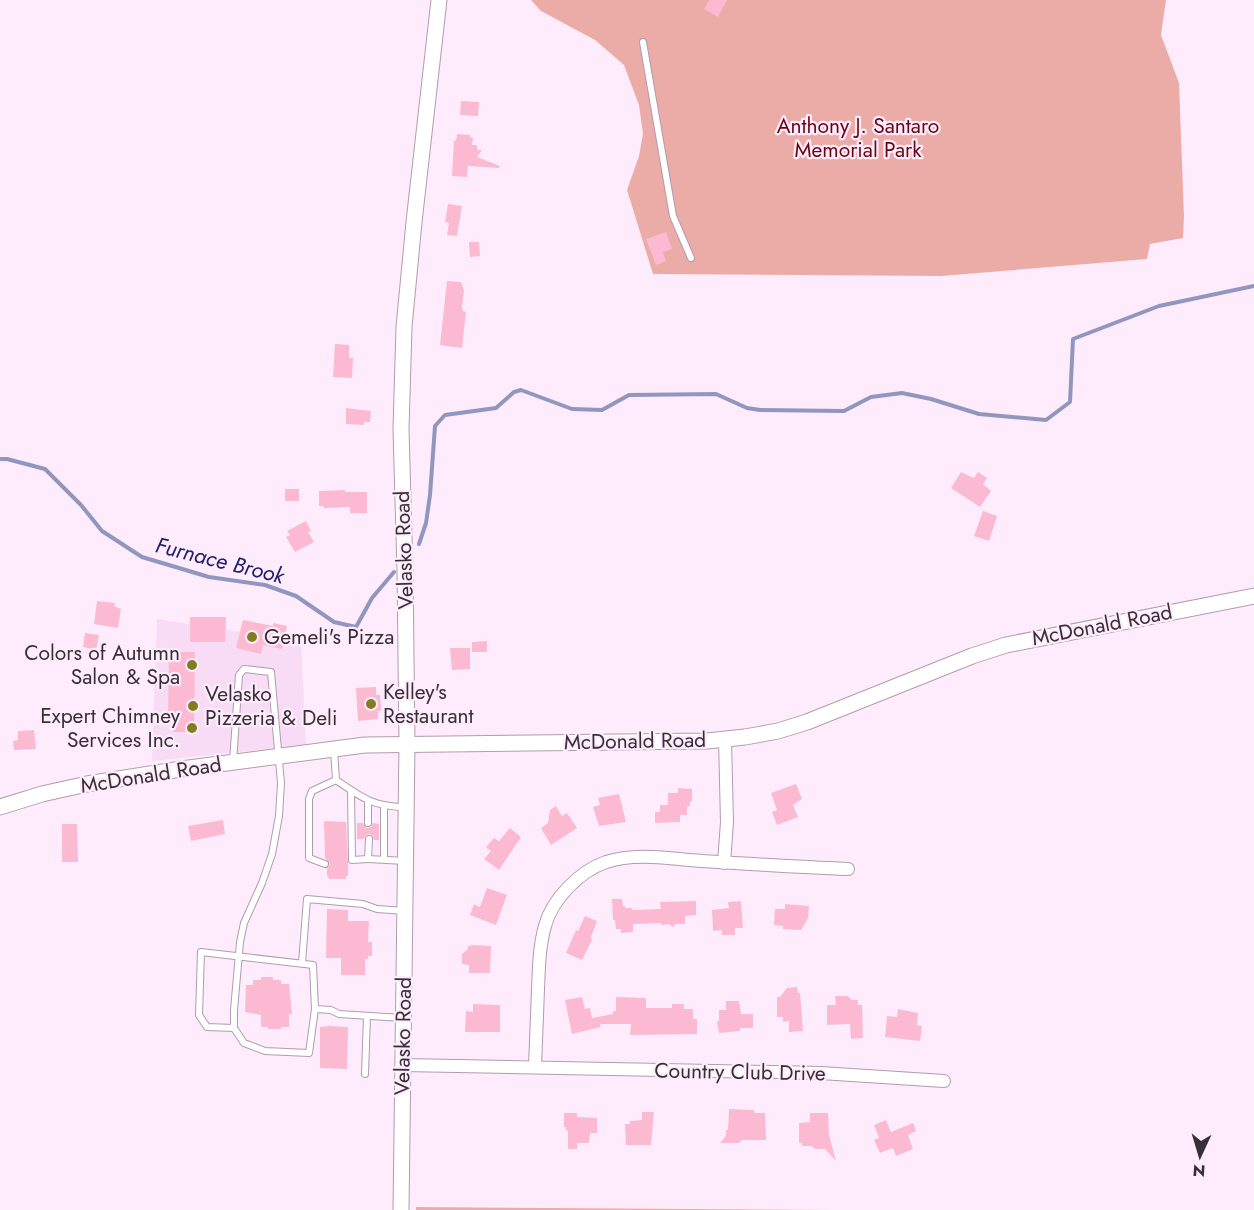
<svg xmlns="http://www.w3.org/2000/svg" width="1254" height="1210" viewBox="0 0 1254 1210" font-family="Jost,sans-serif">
<rect width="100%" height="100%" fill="#feecfc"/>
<path fill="#f8dcf5" d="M157,619L301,641L306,745L152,761Z"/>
<g fill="#ebaca8">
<path d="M531,0H1166L1161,35L1179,83L1184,216L1183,238L1150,244L1147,259L941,276L653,274L627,190L639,156L643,134L639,105L624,65L595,40L541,11Z"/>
<path d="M416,1207L832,1210H416Z"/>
</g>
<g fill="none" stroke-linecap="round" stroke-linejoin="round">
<g stroke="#9196be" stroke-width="4">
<path d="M0,459H7L45,469L81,505L102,531L142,557L209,577L265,585L296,596L334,622L356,627L372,598L394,572"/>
<path d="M419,544L426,523L430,495L435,426L445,415L496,408L514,392L521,390L572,409L602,410L629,395L716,394L747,408L760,410L844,411L871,397L902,393L931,399L979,414L1046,420L1070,402L1073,339L1159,306L1254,286"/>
</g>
</g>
<g fill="#fbbad1">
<path d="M709,0H727L718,17L704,9Z"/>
<path d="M461,101L479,102L478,116L460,115Z"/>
<path d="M457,134L470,135V137L473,138L472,145H477V150H482L477,157L500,166L499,168L468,166L467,177L452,176L454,140L456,141Z"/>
<path d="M448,204L462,206L457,236L447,235L449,223L445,222Z"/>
<path d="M666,232L672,249L663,252L666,261L656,265L646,239Z"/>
<path d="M469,242H479L480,256L470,257Z"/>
<path d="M447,281L461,282L464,290L462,307L463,311L466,312L462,348L440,345Z"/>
<path d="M335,344L349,345V358H353L352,378L333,377Z"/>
<path d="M346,408L371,411L370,422H364V425L346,424Z"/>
<path d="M961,472L974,478L978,472L987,478L983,484L991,491L980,507L951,488Z"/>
<rect x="285" y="489" width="14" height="12"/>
<path d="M345,490V492H367V513H350V507L324,508L323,506H319V491Z"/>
<path d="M983,511L997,516L989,541L974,536Z"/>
<path d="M306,521L311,531L308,532L314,542L295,552L286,537L290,535L287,531Z"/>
<path d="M97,601L115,603L114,606L121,609L118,628L94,624Z"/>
<path d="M190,617H226L225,642H190Z"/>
<path d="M243,620L273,626V623L287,626L282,649L263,645L261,654L236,648Z"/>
<path d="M85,633L99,635L96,650L83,647Z"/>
<path d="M487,641V652H472V642Z"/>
<path d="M450,648H470V669L452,670Z"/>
<path d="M169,652H195L194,732H173V720H168Z"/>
<path d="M376,687V695H380L381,706V711H378V719L358,721L356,688Z"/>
<path d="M34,730L36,749L14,750L13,741L18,740V731Z"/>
<path d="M796,784L802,799L793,805L798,817L777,825L772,812L777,810L771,793Z"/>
<path d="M678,788L692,789V802L690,801V806L687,807V815H680V822L655,823V812H660V805H668V793H678Z"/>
<path d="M619,794L626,822L599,826L593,807L600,805L598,798Z"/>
<path d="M556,806L562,816L567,813L577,828L551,845L541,828L548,823L550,810Z"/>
<path d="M223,820L225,834L191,841L188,826Z"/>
<path d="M324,821L346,822L348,863V876H346V879H329L328,876H327V869L330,864L325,858Z"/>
<path d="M357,823H363L367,828L371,827L373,823L379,824V840H374L372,835L369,834L365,836L364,839H357Z"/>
<path d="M62,824H77L78,862H62Z"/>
<path d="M510,828L521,837L499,870L484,859L491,851L486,847L494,838L499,841Z"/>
<path d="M487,888L507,895L496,925L470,915L474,904L480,907Z"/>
<path d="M612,899H622L623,906H625V908H632V910L661,909L660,902L696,901V915L685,916V924H676L673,927L669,924L661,925V923L633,924V932L621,933V929H616L615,920H613Z"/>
<path d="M741,901L743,928H735V935H722V930L713,931L712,910L729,908L728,902Z"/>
<path d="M785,904L809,906L808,918L801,930L783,929V926L774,925L775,909H785Z"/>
<path d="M327,909L348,910V921H369L368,942H372V956H368V959H365V975H341V958H326Z"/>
<path d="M585,916L597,921L591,937L592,940L582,960L566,953L576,930L578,931Z"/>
<path d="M474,945L491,946L490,973H469V965L462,964V954L468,949V946Z"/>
<path d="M261,977H273V980H281V984H289L292,1014H289V1027H281L282,1029H268V1027H261V1015L245,1012L246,985H253V980H261Z"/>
<path d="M797,987L798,993H800L803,1031L789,1032V1021L783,1022V1017H777V997H780L787,988Z"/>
<path d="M835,996H848L852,1000H858V1005H862L863,1038L851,1039L850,1024L827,1025V1005H836Z"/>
<path d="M582,997L585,1009L590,1008L592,1018L613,1014V1011H616V997L646,998V1008H672V1004H684V1009H693V1019H697V1034L630,1035L631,1024H600L601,1027L572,1034L565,1000Z"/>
<path d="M726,1001H739L741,1014H753V1028H740V1031L719,1033L717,1022L719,1020V1010H726Z"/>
<path d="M473,1004L500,1005V1032H465L466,1011L473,1012Z"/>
<path d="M898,1009L918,1013L917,1025L922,1026L920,1041L885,1037L887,1016L897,1017Z"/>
<path d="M329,1026L348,1027L347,1069L320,1068V1027Z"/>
<path d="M729,1109L754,1110V1113H765L766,1140H742L739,1143H720L726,1136V1130H728Z"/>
<path d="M642,1112H654L651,1145H626L625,1124H630V1121L642,1120Z"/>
<path d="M564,1113H577V1117L597,1118V1133H590L589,1143H577V1149H568V1130L566,1131V1127H564Z"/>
<path d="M810,1113H828L829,1135L836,1161L825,1149H815L812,1146H802V1143H799V1123L810,1122Z"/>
<path d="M886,1120L891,1132L913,1123L916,1131L908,1135L913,1149L896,1156L893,1148L880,1153L874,1140L879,1138L874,1125Z"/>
</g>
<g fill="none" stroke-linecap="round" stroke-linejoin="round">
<g stroke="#b09cae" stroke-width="8">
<g id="service">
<path d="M643,42L673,216L691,258"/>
<path d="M334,750L336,780C362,798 374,807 406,807"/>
<path d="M233,762L239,675L244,669L271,672L281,783L279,816L272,854L262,883L244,923L240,942L234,1010V1028L244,1043L265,1051L309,1053L315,1009L331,1010L339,1014L402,1018"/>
<path d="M351,790L352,860L368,859"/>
<path d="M368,801V823"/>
<path d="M369,839L368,859L406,861"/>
<path d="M384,859V807"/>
<path d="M325,864L309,858V799L312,791L336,780"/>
<path d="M302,963L307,899L363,904L377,909L405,911"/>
<path d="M234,1028L207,1027L199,1015L201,952L313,965L315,1009"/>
<path d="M365,1074L367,1016"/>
</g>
</g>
<g stroke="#b09cae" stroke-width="14">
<g id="minor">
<path d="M724,863L727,822L725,739"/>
<path d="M403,1065L821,1073L944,1081"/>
<path d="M535,1067C536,1041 537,1015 538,989C539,968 539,947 545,926C552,899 580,871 606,862C638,852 669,859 702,861C750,864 799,867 848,869"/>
</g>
</g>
<g stroke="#b09cae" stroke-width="17">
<g id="tertiary">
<path d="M0,807L42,794L87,784L181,769L365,745L707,741L745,737L778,731L807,722L972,656L1006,645L1254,596"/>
<path d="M401,1210L407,744L405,570L401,429L404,327L414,222L439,0"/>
</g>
</g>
<use href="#service" stroke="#fff" stroke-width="6"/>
<use href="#minor" stroke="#fff" stroke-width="12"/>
<use href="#tertiary" stroke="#fff" stroke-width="15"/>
</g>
<g fill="#847c22" stroke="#feecfc" stroke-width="2">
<circle cx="252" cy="637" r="6"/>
<circle cx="192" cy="665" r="6"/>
<circle cx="371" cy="704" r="6"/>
<circle cx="193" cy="706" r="6"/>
<circle cx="192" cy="728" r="6"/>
</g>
<g text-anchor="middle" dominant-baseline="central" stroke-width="4.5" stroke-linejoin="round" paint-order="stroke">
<g font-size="21" fill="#690512" stroke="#feecfc">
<text x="858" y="126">Anthony J. Santaro<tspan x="858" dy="24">Memorial Park</tspan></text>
</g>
<g font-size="21" fill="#372e36" stroke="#feecfc">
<text transform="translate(404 550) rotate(-92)">Velasko Road</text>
<text transform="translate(1102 625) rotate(-11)">McDonald Road</text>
<text transform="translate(635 741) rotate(-1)">McDonald Road</text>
<text transform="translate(151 775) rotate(-9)">McDonald Road</text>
<text transform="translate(403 1036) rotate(-89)">Velasko Road</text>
<text transform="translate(740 1072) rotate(1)">Country Club Drive</text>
</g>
<g font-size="21" fill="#372e36" stroke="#feecfc" text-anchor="start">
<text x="264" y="637">Gemeli's Pizza</text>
<text x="180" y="653" text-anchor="end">Colors of Autumn<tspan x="180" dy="24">Salon &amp; Spa</tspan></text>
<text x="383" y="692">Kelley's<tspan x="383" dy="24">Restaurant</tspan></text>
<text x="205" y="694">Velasko<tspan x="205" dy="24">Pizzeria &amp; Deli</tspan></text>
<text x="180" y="716" text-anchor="end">Expert Chimney<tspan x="180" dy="24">Services Inc.</tspan></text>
</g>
<g font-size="22" font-style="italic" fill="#20206c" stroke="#feecfc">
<text transform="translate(220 560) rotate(14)">Furnace Brook</text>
</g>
</g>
<g transform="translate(1200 1156) rotate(184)" stroke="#feecfc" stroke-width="4.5" paint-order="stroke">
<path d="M0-4.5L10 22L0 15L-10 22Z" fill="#372e36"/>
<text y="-9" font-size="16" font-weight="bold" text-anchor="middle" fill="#372e36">N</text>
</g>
</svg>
